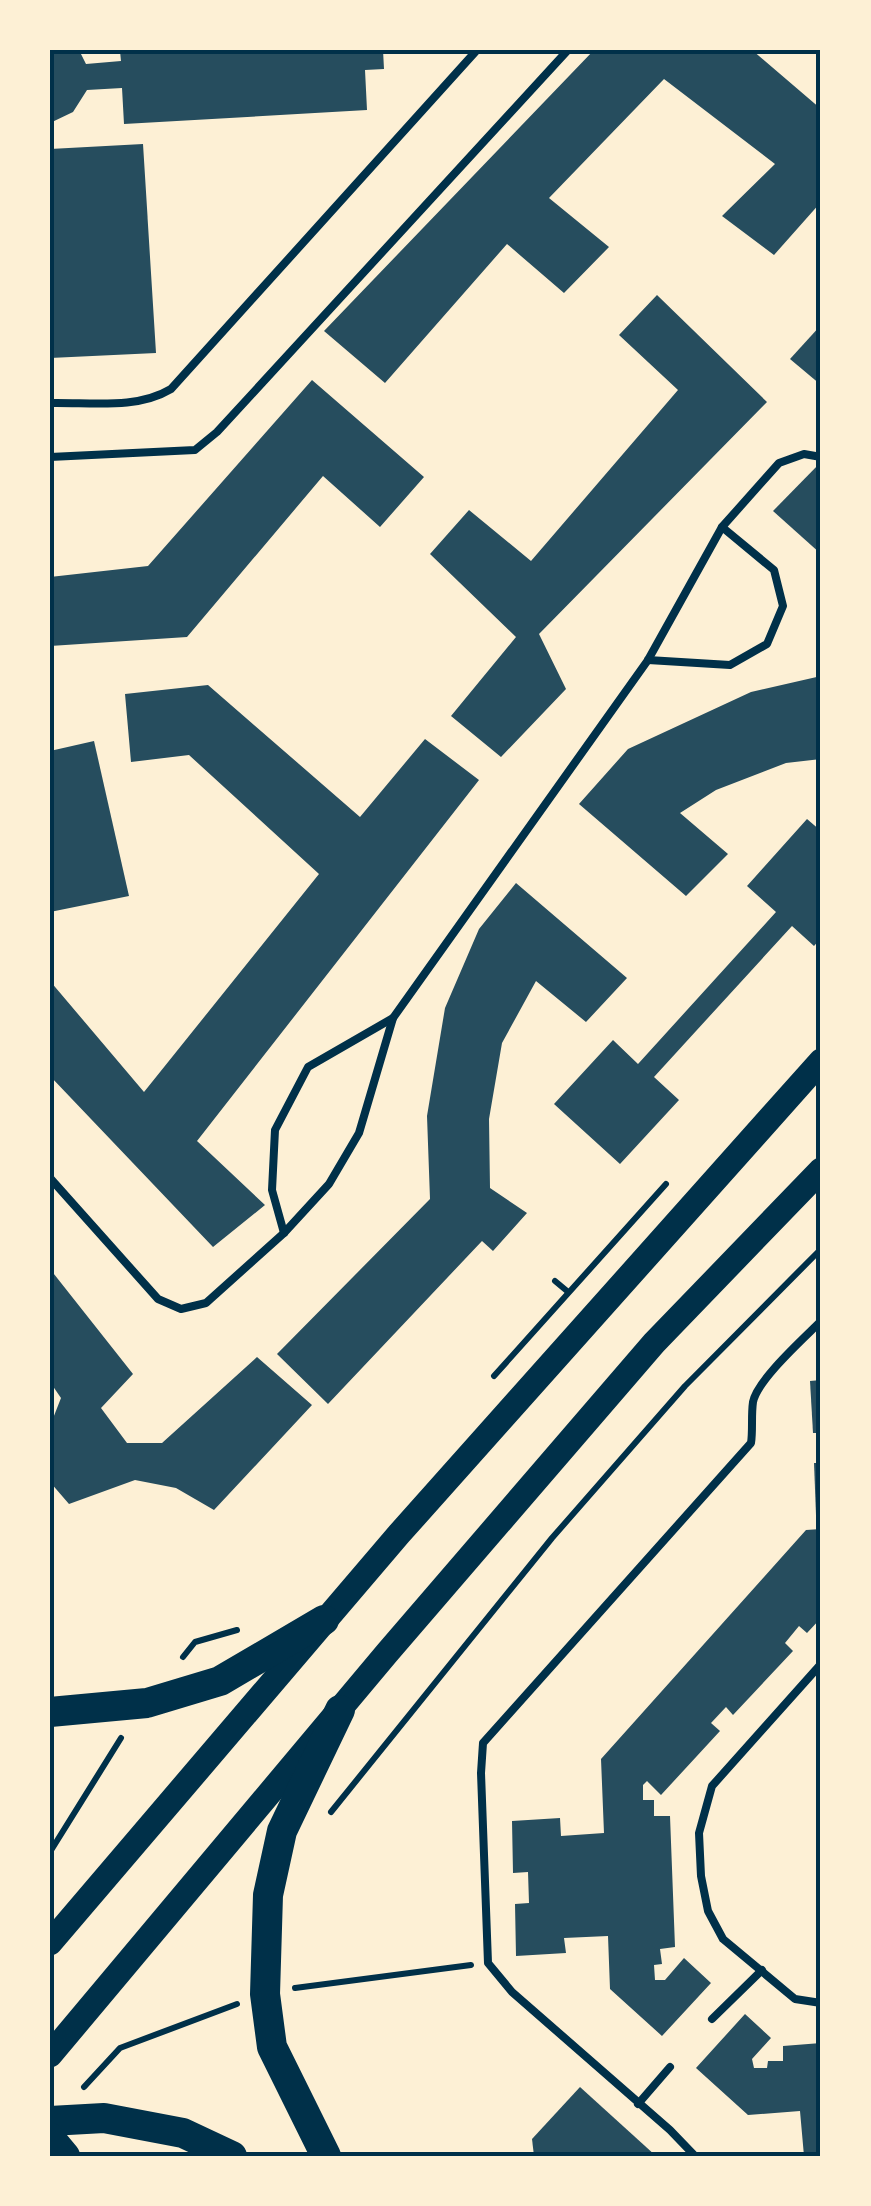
<svg xmlns="http://www.w3.org/2000/svg" width="871" height="2206" viewBox="0 0 871 2206" font-family="Quicksand,sans-serif">
<rect width="100%" height="100%" fill="#fdf0d5"/>
<g fill="#264d5e">
<path d="M50,50H79L86,64L121,61L120,51L145,50H383L384,69L365,70L367,110L124,124L122,88L87,90L73,112L50,123Z"/>
<path d="M594,50H752L821,109V202L774,255L722,216L775,164L664,79L549,198L609,247L564,293L507,244L385,383L324,331Z"/>
<path d="M143,144L156,353L50,358V149Z"/>
<path d="M657,295L767,402L539,634L566,689L501,757L451,716L516,637L430,554L469,510L531,561L678,390L619,335Z"/>
<path d="M821,325V385L790,359Z"/>
<path d="M312,380L424,477L380,527L323,476L187,637L50,646V577L148,566Z"/>
<path d="M821,462V554L773,511Z"/>
<path d="M821,676V759L786,763L716,790L680,813L728,854L686,896L579,804L628,749L751,692Z"/>
<path d="M208,685L360,817L425,739L479,780L197,1141L265,1205L213,1247L50,1076V981L144,1092L319,874L189,755L131,762L125,694Z"/>
<path d="M94,741L129,896L50,912V751Z"/>
<path d="M807,819L821,831V938L814,946L792,926L654,1077L679,1100L620,1164L554,1104L613,1040L638,1064L776,912L747,886Z"/>
<path d="M516,883L627,978L586,1022L536,981L502,1043L489,1119L490,1188L527,1213L493,1251L482,1241L328,1404L277,1354L430,1199L427,1116L445,1008L479,929Z"/>
<path d="M50,1269L133,1374L101,1408L127,1443H162L257,1357L312,1405L214,1510L176,1488L135,1480L69,1504L50,1482V1426L61,1398L50,1382Z"/>
<path d="M821,1380V1433H813L810,1381Z"/>
<path d="M814,1463H821V1515H816Z"/>
<path d="M821,1529V1618L807,1633L799,1626L785,1643L793,1651L733,1715L726,1707L711,1723L720,1731L661,1795L647,1781L643,1785V1800H654V1816H670L675,1947L660,1949L662,1964L654,1965L655,1980H665L684,1958L711,1983L662,2036L610,1989L608,1936L564,1938L566,1953L516,1956L515,1904L529,1903L528,1872L513,1873L512,1821L560,1818L561,1836L604,1833L601,1759L806,1530Z"/>
<path d="M745,2014L771,2038L752,2059L754,2068H767L768,2061H783V2046L821,2043V2156H804L800,2111L748,2115L696,2068Z"/>
<path d="M580,2087L656,2156H534L532,2139Z"/>
</g>
<g fill="none" stroke-linecap="round" stroke-linejoin="round">
<g stroke="#003049" stroke-width="6">
<path d="M555,1281L567,1291"/>
<path d="M494,1376L666,1184"/>
<path d="M183,1657L195,1642L237,1630"/>
<path d="M331,1812L552,1538L685,1386L821,1249"/>
<path d="M50,1852L121,1738"/>
<path d="M295,1988L471,1965"/>
<path d="M84,2087L120,2048L237,2004"/>
</g>
<g stroke="#003049" stroke-width="8">
<path d="M50,403C90,402 136,410 171,389L477,50"/>
<path d="M50,457L195,450L217,432L568,50"/>
<path d="M648,660L730,665L767,644L783,606L774,570L722,527"/>
<path d="M50,1178L158,1299L181,1309L206,1303L284,1233L329,1184L359,1133L393,1018L648,660L722,527L779,463L804,454L821,457"/>
<path d="M284,1233L272,1190L275,1130L308,1067L393,1018"/>
<path d="M821,1664L712,1786L699,1833L701,1876L708,1911L723,1939L795,1999L821,2003"/>
<path d="M712,2019L762,1970"/>
<path d="M638,2104L670,2067"/>
<path d="M695,2156L670,2130L512,1992L488,1963L481,1773L483,1743L751,1443C753,1430 751,1416 753,1402C757,1380 804,1338 821,1321"/>
</g>
<g stroke="#003049" stroke-width="25">
<path d="M50,1943L399,1534L821,1061"/>
<path d="M50,2055L387,1653L654,1343L821,1170"/>
</g>
<g stroke="#003049" stroke-width="30">
<path d="M50,1712L147,1703L220,1681L324,1620"/>
<path d="M50,2121L104,2118L183,2133L232,2156"/>
<path d="M50,2138L65,2156"/>
<path d="M326,2156L272,2047L265,1994L268,1895L282,1831L340,1710"/>
</g>
</g>
<rect width="871" height="2206" fill="none" stroke="#fdf0d5" stroke-width="105"/>
<rect x="52" y="52" width="766" height="2102" fill="none" stroke="#003049" stroke-width="4"/>
</svg>
